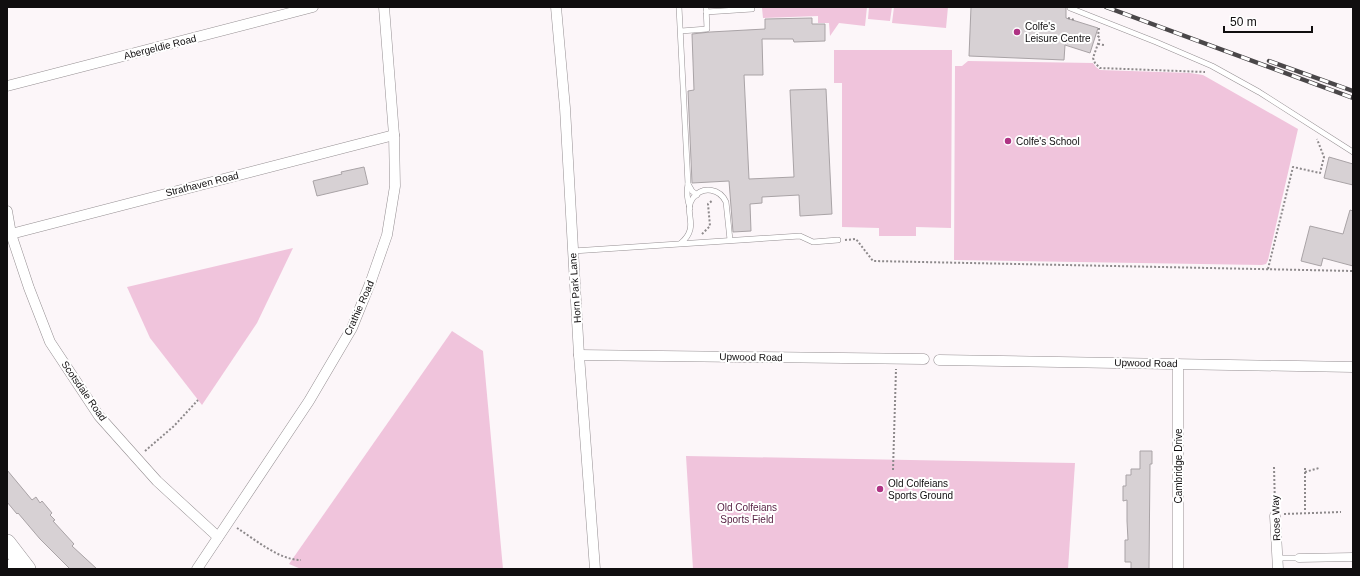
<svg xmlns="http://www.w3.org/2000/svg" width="1360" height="576" viewBox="0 0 1360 576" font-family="Arial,sans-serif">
<rect width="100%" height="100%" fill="#fcf6f9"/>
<g fill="#f0c4dc">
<path d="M758,7H867L865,26L839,23L830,36L829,23H818V16L763,18L762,8H758Z"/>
<path d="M869,7H892L890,21L868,19Z"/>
<path d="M894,7H948L946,28L892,23Z"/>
<path d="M834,50H952L951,228L916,227V236H879V228L842,227V83H834Z"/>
<path d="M968,61L1093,63L1096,67L1100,70L1190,73L1203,75L1298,129L1268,260L1266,264L1262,265L954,260L955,66H962Z"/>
<path d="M293,248L257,323L202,405L150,338L127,287Z"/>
<path d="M452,331L483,351L503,569H301L289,564Z"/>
<path d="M686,456L1075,463L1068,569H693Z"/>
</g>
<g fill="#d7d1d4" stroke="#a9a3a6">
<path d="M971,7H1066V18L1098,28L1090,53L1065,45L1064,60L969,56Z"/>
<path d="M812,18V24H825V41L794,42L793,39H762L763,75H744L749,179L794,177L790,90L826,89L832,214L800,216L799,195L762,197V203L750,204L751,231L733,232L729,181L692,183L688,91L694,90L692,34L710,32L765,29V19Z"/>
<path d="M1329,157L1353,164V185L1324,178Z"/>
<path d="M364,167L368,184L317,196L313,181L342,174L341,172Z"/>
<path d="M1350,210L1353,211V266L1323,258L1321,266L1301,261L1310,226L1343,234Z"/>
<path d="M1140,451H1152V464H1150L1149,569H1131V562H1125V540H1128L1127,521V500L1123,501V486H1126V475H1131V469H1140Z"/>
<path d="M7,470L32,500L36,497L40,503L42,501L52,513L50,515L55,520L53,521L74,544L72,546L97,569H70L40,539L18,513L17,514L7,502Z"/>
</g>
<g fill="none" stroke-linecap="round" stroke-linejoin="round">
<g stroke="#958f92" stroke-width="6">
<g id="service">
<path d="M679,7L688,184C686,192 687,199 690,208"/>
<path d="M1070,8L1156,42L1212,66L1259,92L1353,152"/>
<path d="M706,12L752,9"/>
<path d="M681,31L707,29L706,7"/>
<path d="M688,184L692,191L697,195"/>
<path d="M681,243C701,226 682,212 693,198C703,185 720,189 726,202L730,240"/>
<path d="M573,251L800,236L813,242L838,240"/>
<path d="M1278,558H1299"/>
</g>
</g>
<g stroke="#958f92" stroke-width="9">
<path id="pedestrian" d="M1299,558L1353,557"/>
</g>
<g stroke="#958f92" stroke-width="11">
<g id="minor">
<path d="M556,7L565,108L579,355L595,569"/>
<path d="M7,86L313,7"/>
<path d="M7,211L11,234L29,288L50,342L99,416L157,481L218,537"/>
<path d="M11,234L394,135"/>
<path d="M579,355L924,359"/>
<path d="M939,360L1353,367"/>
<path d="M1178,364V569"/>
<path d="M1275,516L1278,569"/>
<path d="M197,569L309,401L352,328L371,281L387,235L395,186L394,135L384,7"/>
</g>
</g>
<g stroke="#958f92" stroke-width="18">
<g id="trunk">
<path d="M7,543L27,569"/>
<path d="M7,568L8,569"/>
</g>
</g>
<g stroke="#8d898b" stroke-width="2" stroke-dasharray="2 2" stroke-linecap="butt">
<path d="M1068,18L1075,20"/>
<path d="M1099,28L1098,36L1100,38L1093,58L1095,63L1100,68L1205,72"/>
<path d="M1098,44L1104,45"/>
<path d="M702,234L710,226L708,204L713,200"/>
<path d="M845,240L856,239L873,261L1353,271"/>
<path d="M1268,269L1293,167L1320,173L1324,157L1317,139"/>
<path d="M145,451L174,426L198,400"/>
<path d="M1274,467L1275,507"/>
<path d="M1305,468V512"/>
<path d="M893,470L896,369"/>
<path d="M1305,472L1319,468"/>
<path d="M1284,514L1341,512"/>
<path d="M237,528C256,540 279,560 301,560"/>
</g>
<use href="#service" stroke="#fff" stroke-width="5"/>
<use href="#pedestrian" stroke="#fff" stroke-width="8"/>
<use href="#minor" stroke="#fff" stroke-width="10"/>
<use href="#trunk" stroke="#fff" stroke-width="17"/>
<g stroke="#4a4749" stroke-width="4.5">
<g id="rail">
<path d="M1106,7L1353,98"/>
<path d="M1269,61L1353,91"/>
</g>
</g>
<use href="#rail" stroke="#fff" stroke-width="3" stroke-dasharray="9" stroke-linecap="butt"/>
</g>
<g fill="#af3384" stroke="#fff" stroke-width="1.5">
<circle cx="1017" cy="32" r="4"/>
<circle cx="1008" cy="141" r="4"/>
<circle cx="880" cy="489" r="4"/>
</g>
<g text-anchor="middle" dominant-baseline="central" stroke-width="4" stroke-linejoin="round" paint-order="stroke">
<g font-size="10" fill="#100e0f" stroke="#fff" text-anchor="start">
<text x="1025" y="26">Colfe's<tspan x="1025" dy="12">Leisure Centre</tspan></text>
<text x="1016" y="141">Colfe's School</text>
<text x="888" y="483">Old Colfeians<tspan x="888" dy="12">Sports Ground</tspan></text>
</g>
<g font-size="10" fill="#100e0f" stroke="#fff">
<text transform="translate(160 47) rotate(-14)">Abergeldie Road</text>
<text transform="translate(202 184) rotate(-14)">Strathaven Road</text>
<text transform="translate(575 288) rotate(-94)">Horn Park Lane</text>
<text transform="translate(359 308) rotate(-66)">Crathie Road</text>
<text transform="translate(751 357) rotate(1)">Upwood Road</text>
<text transform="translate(1146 363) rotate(1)">Upwood Road</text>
<text transform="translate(84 391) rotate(55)">Scotsdale Road</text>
<text transform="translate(1178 466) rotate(-90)">Cambridge Drive</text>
<text transform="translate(1276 518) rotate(-92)">Rose Way</text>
</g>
<g font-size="10" fill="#5a2446" stroke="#fff">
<text x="747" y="507">Old Colfeians<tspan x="747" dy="12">Sports Field</tspan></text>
</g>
</g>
<rect width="1360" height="576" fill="none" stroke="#100e0f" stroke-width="16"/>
<path d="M1224 26v6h88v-6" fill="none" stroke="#100e0f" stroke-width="2"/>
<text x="1230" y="26" font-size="12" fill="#100e0f" stroke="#ffffff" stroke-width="3" paint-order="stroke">50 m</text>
</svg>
